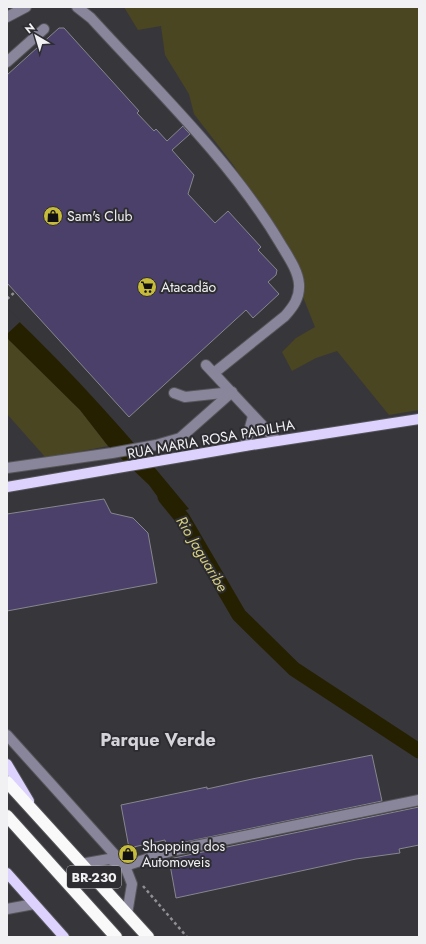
<svg xmlns="http://www.w3.org/2000/svg" width="426" height="944" viewBox="0 0 426 944" font-family="Jost,sans-serif">
<rect width="100%" height="100%" fill="#37363b"/>
<g fill="#4a4621">
<path d="M124,7H419V410L389,415L337,351L316,358L292,371L282,352L296,338L315,327L301,292L268,223L234,166L194,114L189,94L165,55L161,26L138,30Z"/>
<path d="M7,338L80,410L108,446L46,458L7,414Z"/>
</g>
<path fill="#252100" d="M7,310C73,372 132,439 189,509L171,515L149,485L108,446L80,410L7,338Z"/>
<path fill="#37363b" d="M7,308L21,321L7,334Z"/>
<g fill="none" stroke-linecap="round" stroke-linejoin="round">
<path stroke="#252100" stroke-width="15" d="M165,497L183,519L239,615L294,669L419,751"/>
</g>
<g fill="#4b406a" stroke="#87868c">
<path d="M59,28H64L139,111L137,113L154,131L156,129L167,141L183,126L186,130L190,134L172,150L194,175L188,194L215,223L228,211L261,247L258,250L277,270L276,275L268,282L279,294L253,318L246,310L129,417L7,283V75Z"/>
<path d="M104,499L111,513L133,518L148,533L157,583L7,611V514Z"/>
<path d="M372,755L382,801L166,846L165,840L129,848L121,805L207,787V789L252,779Z"/>
<path d="M419,807V845L399,849L400,853L356,859L176,898L169,859Z"/>
</g>
<g fill="none" stroke-linecap="round" stroke-linejoin="round">
<g stroke="#555458" stroke-width="12">
<g id="minor">
<path d="M77,7L91,18C154,87 232,162 280,243C287,255 298,270 299,284C300,298 293,307 285,316L214,373"/>
<path d="M7,17L26,7"/>
<path d="M7,62L44,29"/>
<path d="M206,365L277,441"/>
<path d="M174,393L185,397L232,392"/>
<path d="M245,446L253,416"/>
<path d="M7,468L112,453L156,445L180,438L232,392"/>
<path d="M7,735L125,866L132,884L127,914"/>
<path d="M81,864L109,859L125,866L171,851L419,800"/>
<path d="M7,909L34,904"/>
</g>
</g>
<g stroke="#555458" stroke-width="12">
<g id="major">
<path d="M7,487L245,446L419,419"/>
<path d="M7,764L29,801"/>
<path d="M7,873L64,937"/>
</g>
</g>
<g stroke="#555458" stroke-width="14">
<g id="highway">
<path d="M7,782L148,937"/>
<path d="M7,816L116,937"/>
</g>
</g>
<g stroke="#908f93" stroke-width="2.5" stroke-dasharray="3 3" stroke-linecap="butt">
<path d="M7,299L15,292"/>
<path d="M143,886L187,937"/>
</g>
<use href="#minor" stroke="#89859a" stroke-width="10"/>
<use href="#major" stroke="#dcd2fd" stroke-width="10"/>
<use href="#highway" stroke="#f9f9f9" stroke-width="12"/>
</g>
<defs>
<g id="shop-disc" transform="scale(1)"><circle r="9.5" fill="#c7bb3b" stroke="#2d2c31"/><path d="M-5-2.5h2.3a2.7 3.5 0 0 1 5.4 0H5L5.5 6h-11ZM-1.5-2.5h3a1.5 2.3 0 0 0-3 0Z" fill="#111"/></g>
<g id="supermarket-disc" transform="scale(1)"><circle r="9.5" fill="#c7bb3b" stroke="#2d2c31"/><path d="M-6-5.5h2.5l.6 2H6L4.5 2H-2.5L-4.4-4H-6ZM-1.5 3.2a1.3 1.3 0 1 0 .1 0ZM3 3.2a1.3 1.3 0 1 0 .1 0Z" fill="#111"/></g>
</defs>
<g fill-rule="evenodd">
<use href="#shop-disc" x="53" y="216"/>
<use href="#supermarket-disc" x="147" y="287"/>
<use href="#shop-disc" x="128" y="854"/>
</g>
<g text-anchor="middle" dominant-baseline="central" stroke-width="4" stroke-linejoin="round" paint-order="stroke">
<rect fill="#2d2c31" stroke="#b6b5b9" stroke-width="1" x="67" y="866" width="54" height="22" rx="3"/>
<g font-size="13" font-weight="bold" fill="#f1f0f3">
<text x="94" y="877">BR-230</text>
</g>
<g font-size="14" fill="#f1f0f3" stroke="#2d2c31" text-anchor="start">
<text x="67" y="216">Sam's Club</text>
<text x="161" y="287">Atacadão</text>
<text x="142" y="846">Shopping dos<tspan x="142" dy="16">Automoveis</tspan></text>
</g>
<g font-size="14" fill="#f1f0f3" stroke="#2d2c31">
<text transform="translate(211 439) rotate(-10)">RUA MARIA ROSA PADILHA</text>
</g>
<g font-size="15" font-style="italic" fill="#d5ce7f" stroke="#2d2c31">
<text transform="translate(202 554) rotate(59)">Rio Jaguaribe</text>
</g>
<g font-size="18" font-weight="bold" fill="#d5d4da" stroke="#2d2c31">
<text x="158" y="740">Parque Verde</text>
</g>
</g>
<rect width="426" height="944" fill="none" stroke="#f1f0f3" stroke-width="16"/>
<g transform="translate(36 36) rotate(322)" stroke="#2d2c31" stroke-width="3" paint-order="stroke">
<path d="M0-3L7 15L0 10L-7 15Z" fill="#f1f0f3"/>
<text y="-6" font-size="11" font-weight="bold" text-anchor="middle" fill="#f1f0f3">N</text>
</g>
</svg>
